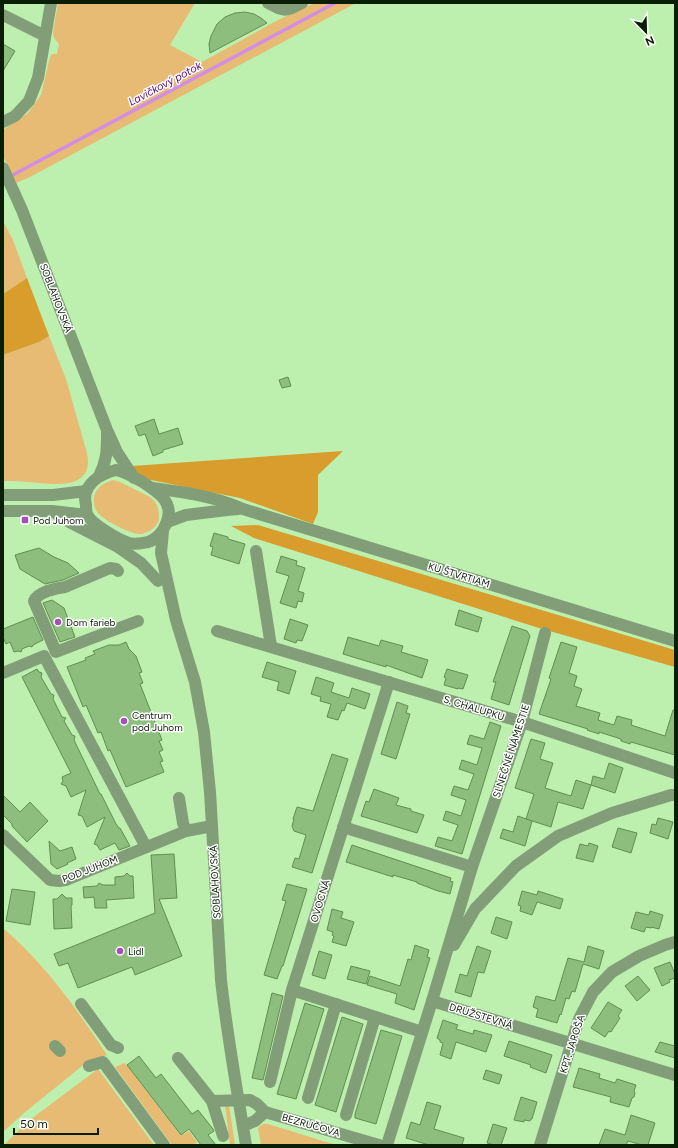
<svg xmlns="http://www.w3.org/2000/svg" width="678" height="1148" viewBox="0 0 678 1148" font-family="Figtree,sans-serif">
<rect width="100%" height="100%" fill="#bdf0ae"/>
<g fill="#e7bb73">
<path d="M58,3H195L170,45L202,62L278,20L314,3H356L28,178L16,183L3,156V130L28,113L41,95L50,57L52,54H57L59,44L54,38L53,32Z"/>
<path d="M3,221L13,240L27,278L3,294Z"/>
<path d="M49,336L66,379L87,453C95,492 52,484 28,482C20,481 11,481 3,481V355L39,342Z"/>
<path d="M113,480L120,482L150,497C158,503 159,510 159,519C158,527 148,533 141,534C132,535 105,521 99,514C95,510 93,504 94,497C96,487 104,483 113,480Z"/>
<path d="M3,928C46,965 76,1008 107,1055L87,1062L24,1113L3,1132Z"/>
<path d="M125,1063L181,1136L189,1131L197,1142L193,1145H172L115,1067Z"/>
<path d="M98,1069L154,1145H4L27,1122Z"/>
<path d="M225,1105H229L235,1145H230Z"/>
<path d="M263,1124H268L336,1145H261L258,1128Z"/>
</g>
<g fill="#d89d2c">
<path d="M27,278L49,336L39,342L3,355V294Z"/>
<path d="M343,451L318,475V512L313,524L240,498L146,479C140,475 135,472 132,466Z"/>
<path d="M258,525L675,650V667L539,628L254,538L231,526Z"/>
</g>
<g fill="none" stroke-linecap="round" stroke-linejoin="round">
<path stroke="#d18ee4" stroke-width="3.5" d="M9,177L335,3"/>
</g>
<g fill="#8dbe7e" stroke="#608e51">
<path d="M245,12L254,14L261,18L267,23L210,53L209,44L211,36L217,24L225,17L235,13Z"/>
<path d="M3,44L15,51L3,71Z"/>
<path d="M288,377L291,386L282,388L279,380Z"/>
<path d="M154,419L159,434L178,428L183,444L163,450V452L153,456L145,434L139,436L135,426Z"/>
<path d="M214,533L228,537V539L245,544L239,564L211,555L213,547L210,546Z"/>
<path d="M39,548L54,557L68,563L79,573L63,580L45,584L20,569L15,555Z"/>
<path d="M281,556L297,561L296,565L305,568L298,591L304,593L302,602L298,601L296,608L280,603L289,576L276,572Z"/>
<path d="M52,600L64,608L75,637L60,642L43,603Z"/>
<path d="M459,610L482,618L478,632L455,625Z"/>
<path d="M33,617L43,640L33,645L32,647L29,646L22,649L21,652L18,651L14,652L10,642L6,644L3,637V629Z"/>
<path d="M290,619L308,625L302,641L297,640L296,643L284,639Z"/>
<path d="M512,626L527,631L530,636L509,705L491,699L496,682H493Z"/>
<path d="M348,637L379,646L381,640L403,646L401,652L428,660L422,678L386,665V667L343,654Z"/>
<path d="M126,642L129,649L136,656L142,672L139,673L143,683L140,684L162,740L159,741L163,750L159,752L163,761L160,762L164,772L126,787L110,750L108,751L101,732L98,733L86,705L83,707L67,667L86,660L85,658L95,654L93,651L109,645H119Z"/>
<path d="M561,642L577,647L569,673L577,676L574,686L582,689L576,706L600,713L598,720L614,725L617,716L632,720L631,725L665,736L673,710H675V755L631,742L630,744L621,741V739L599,732V734L587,730L588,729L539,714L551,679L549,678Z"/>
<path d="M267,662L296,671L289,694L277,690L279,682L262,677Z"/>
<path d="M37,669L39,672L42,673L41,677L51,694L54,695L53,699L62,717L66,718L64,721L72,735L75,736L74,740L100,794H101L116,824L119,828H120L130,846L119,850L115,843L100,850L97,845L94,844L105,817L87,827L82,816L78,815L86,790L71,797L66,786L61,784L63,781L62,777L71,773L22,677Z"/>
<path d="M447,669L468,675L463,689L458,688V689L444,685L446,678L444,677Z"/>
<path d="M316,677L334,683L331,692L349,698L352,688L370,694L365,709L347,703L344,711L342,710L338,720L327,717L331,704L320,701L321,697L311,694Z"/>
<path d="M397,702L408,706L406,713L410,714L396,759L381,754Z"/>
<path d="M490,722L501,726L462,854L435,846L438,837L452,841L458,825L443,820L446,811L461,816L466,800L451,795L454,786L468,790L474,774L459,769L462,760L477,765L482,748L467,744L470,735L484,739Z"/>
<path d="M531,739L545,743L540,759L553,763L545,788L571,796L576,780L591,785L583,809L558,802L551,827L526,819L534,794L515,788Z"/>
<path d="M332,754L348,759L312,873L292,867L295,858L299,859L306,835L294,831L292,826L294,819H293L297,807L313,811Z"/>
<path d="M609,763L623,768L615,793L591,785L593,776L604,779Z"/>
<path d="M374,789L399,798L396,805L411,809V811L424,815L417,833L361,816L366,801L369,802Z"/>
<path d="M3,795L20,812L30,802L48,821L27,842L12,826V824L3,815Z"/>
<path d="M518,816L532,821L525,846L500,838L503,829L513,832Z"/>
<path d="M658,818L673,822L668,839L650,833L652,824L656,825Z"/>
<path d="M618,828L637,833L631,853L612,847Z"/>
<path d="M49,841L60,851L72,847L76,859L67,863L68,864L57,869L51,864Z"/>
<path d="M589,843L598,846L593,862L576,858L580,844L588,846Z"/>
<path d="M352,845L451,878L450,881L453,882L450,894L438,891L417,883V882L393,875V877L346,862Z"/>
<path d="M174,854L177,898L159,899L182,956L135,975L132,967L78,988L68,963L59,966L54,954L155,913L151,855Z"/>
<path d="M127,873L130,876H133L134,898L106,900L107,908H95L94,897L84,898L83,887L97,886L99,883L103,885H115V877L124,876Z"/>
<path d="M287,884L307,889L283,966H282L277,979L264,975L286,901L282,900Z"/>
<path d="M12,889L35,892L30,925L6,921Z"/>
<path d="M522,891L537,895L538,891L563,899L560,909L537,902L532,915L520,911L521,906L518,905Z"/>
<path d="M62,894L66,898H72V905L71,906L72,928L54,929L53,899H57Z"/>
<path d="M332,909L343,912L341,918L354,922L346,946L332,942L334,936L332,935L333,932L327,930Z"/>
<path d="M650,911L663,915L659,929L651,927V928L646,927L644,932L631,928L636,912L649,915Z"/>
<path d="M496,917L512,922L507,939L491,933Z"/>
<path d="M415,945L429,950L427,957L430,958L414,1010L395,1003L397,994L367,985L370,976L400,986L408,959L411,960Z"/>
<path d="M477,946L491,951L484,973L478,972L471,997L455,992L460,974L467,976Z"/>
<path d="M588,946L604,951L599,969L583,964L575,992L572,991L569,999L566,998L561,1015L560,1014L557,1023L536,1017L538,1009L533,1007L536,996L555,1001L568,958L584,962Z"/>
<path d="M319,951L332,955L325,979L312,975Z"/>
<path d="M670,962L675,974V978L669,980L670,982L662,986L654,968Z"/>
<path d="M351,966L370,971L366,984L347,979Z"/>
<path d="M638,976L650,990L637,1001L625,986Z"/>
<path d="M272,993L283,996L263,1080L252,1078Z"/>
<path d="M608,1002L622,1010L618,1016L620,1018L611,1032L609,1031L605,1037L591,1028Z"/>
<path d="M305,1003L324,1009L296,1099L277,1094Z"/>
<path d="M342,1017L363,1024L336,1112L315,1105Z"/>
<path d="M443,1020L458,1025L456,1029L473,1034L474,1030L492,1035L486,1052L456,1042L451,1059L440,1055L443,1043L440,1042V1040L437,1038Z"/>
<path d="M381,1030L402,1036L376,1124L355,1118V1114Z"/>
<path d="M509,1041L552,1055L546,1073L530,1067L531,1065L504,1056Z"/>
<path d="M660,1042L675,1046V1058L655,1052Z"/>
<path d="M139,1056L156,1078L161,1074L192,1114L198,1110L213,1129L214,1131L208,1135L216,1145H201L189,1129L181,1135L127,1065Z"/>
<path d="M579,1068L600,1074L599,1078L615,1083L617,1079L636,1085L634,1091L635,1093L634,1097L632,1098L629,1107L610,1102L611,1097L573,1087Z"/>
<path d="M486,1070L502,1075L499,1084L483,1079Z"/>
<path d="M521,1097L537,1102L532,1119H531L530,1121L524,1120V1122L514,1120Z"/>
<path d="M427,1102L441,1106L434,1129L464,1138L462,1145H429L406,1138L411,1122L420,1125Z"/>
<path d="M631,1115L655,1123L648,1145H642L628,1141L626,1145H599L605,1129L625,1135Z"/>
<path d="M493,1124L507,1128L501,1145H494L487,1143Z"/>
</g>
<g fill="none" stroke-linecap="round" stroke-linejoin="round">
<g stroke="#829e79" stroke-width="12">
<path d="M268,3C285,12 285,12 302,3"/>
<path d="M3,15L45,36"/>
<path d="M3,122L15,116L29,101L38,78L51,3"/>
<path d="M3,168L22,210L107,430L117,452L134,478"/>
<path d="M116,470C125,472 133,477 141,481C158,492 177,503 165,526C162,533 155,540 148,542C142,543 135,545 129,543C119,540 91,524 87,514C86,511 86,508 86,505C85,500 84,495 87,490C92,479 104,473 116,470Z"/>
<path d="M99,476C107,461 107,450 107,433"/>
<path d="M152,488C183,492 214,496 243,509L675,641"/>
<path d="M3,495H53L86,491"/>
<path d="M3,511H52L87,515"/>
<path d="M52,511L71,523L118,547L141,563L158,581"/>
<path d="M167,522L186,515L227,510L238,509"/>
<path d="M163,531L161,553L176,620L195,682L204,732L210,792L221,980C227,1035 237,1090 246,1145"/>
<path d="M256,551L271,646"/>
<path d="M118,571L116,569L110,568L65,587C56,588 38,592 34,601L56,652L87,640L138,621"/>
<path d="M217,631L522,722L675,773"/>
<path d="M3,673L44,656L146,847"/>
<path d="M179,798L183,823L186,831"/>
<path d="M343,827L472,867"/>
<path d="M3,835L50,880L59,881L66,880L186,831L212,826"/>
<path d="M454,945L475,909L516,866L558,836L612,813L671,795H675"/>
<path d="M292,990L422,1032"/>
<path d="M432,1001L675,1075"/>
<path d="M81,1004L111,1045L118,1048"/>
<path d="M55,1046L60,1051"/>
<path d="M178,1058L212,1101L250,1100L257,1104L265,1112L379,1145"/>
<path d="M89,1066L103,1062L164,1145"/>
<path d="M270,1082L292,990L389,682"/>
<path d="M308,1098L336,1004"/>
<path d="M212,1101L223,1136"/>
<path d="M346,1115L375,1017"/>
<path d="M243,1126L255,1121L265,1112"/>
<path d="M387,1145L432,1001L472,867L522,722L545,633"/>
<path d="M540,1145L579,1019L593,992L612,972L639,956L665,945L675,942"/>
</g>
</g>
<g fill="#a54ebc" stroke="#fff" stroke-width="1.5">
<rect x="21" y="516" width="8" height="8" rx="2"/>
<circle cx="58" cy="622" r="4"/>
<circle cx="124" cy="721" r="4"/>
<circle cx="120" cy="951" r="4"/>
</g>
<g text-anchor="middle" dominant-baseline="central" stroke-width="3" stroke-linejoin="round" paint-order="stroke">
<g font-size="10" fill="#0a1d05" stroke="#fff">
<text transform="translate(56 298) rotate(69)">SOBLAHOVSKÁ</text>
<text transform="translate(459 575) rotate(17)">KU ŠTVRTIAM</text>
<text transform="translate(474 708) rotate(17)">S. CHALUPKU</text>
<text transform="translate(511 751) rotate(-72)">SLNEČNÉ NÁMESTIE</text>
<text transform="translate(90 869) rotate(-21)">POD JUHOM</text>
<text transform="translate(215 882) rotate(-93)">SOBLAHOVSKÁ</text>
<text transform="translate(320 901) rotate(-73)">OVOCNÁ</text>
<text transform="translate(481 1016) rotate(17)">DRUŽSTEVNÁ</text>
<text transform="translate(572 1044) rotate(-72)">KPT. JAROŠA</text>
<text transform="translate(311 1125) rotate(16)">BEZRUČOVA</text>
</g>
<g font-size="10" fill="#0a1d05" stroke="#fff" text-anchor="start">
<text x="33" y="520">Pod Juhom</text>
<text x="66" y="622">Dom farieb</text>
<text x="132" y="715">Centrum<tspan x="132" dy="12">pod Juhom</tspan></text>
<text x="128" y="951">Lidl</text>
</g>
<g font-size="11" font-style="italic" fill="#600674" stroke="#fff">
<text transform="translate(165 84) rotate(-28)">Lavičkový potok</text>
</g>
</g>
<rect width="678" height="1148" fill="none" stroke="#0a1d05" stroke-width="8"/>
<g transform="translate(646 32) rotate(157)" stroke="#ffffff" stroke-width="3" paint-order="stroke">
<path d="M0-3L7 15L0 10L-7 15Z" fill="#0a1d05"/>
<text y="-6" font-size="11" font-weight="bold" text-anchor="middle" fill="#0a1d05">N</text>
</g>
<path d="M14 1128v6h84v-6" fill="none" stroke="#0a1d05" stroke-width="2"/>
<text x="20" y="1128" font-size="12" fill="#0a1d05" stroke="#ffffff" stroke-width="3" paint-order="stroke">50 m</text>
</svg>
